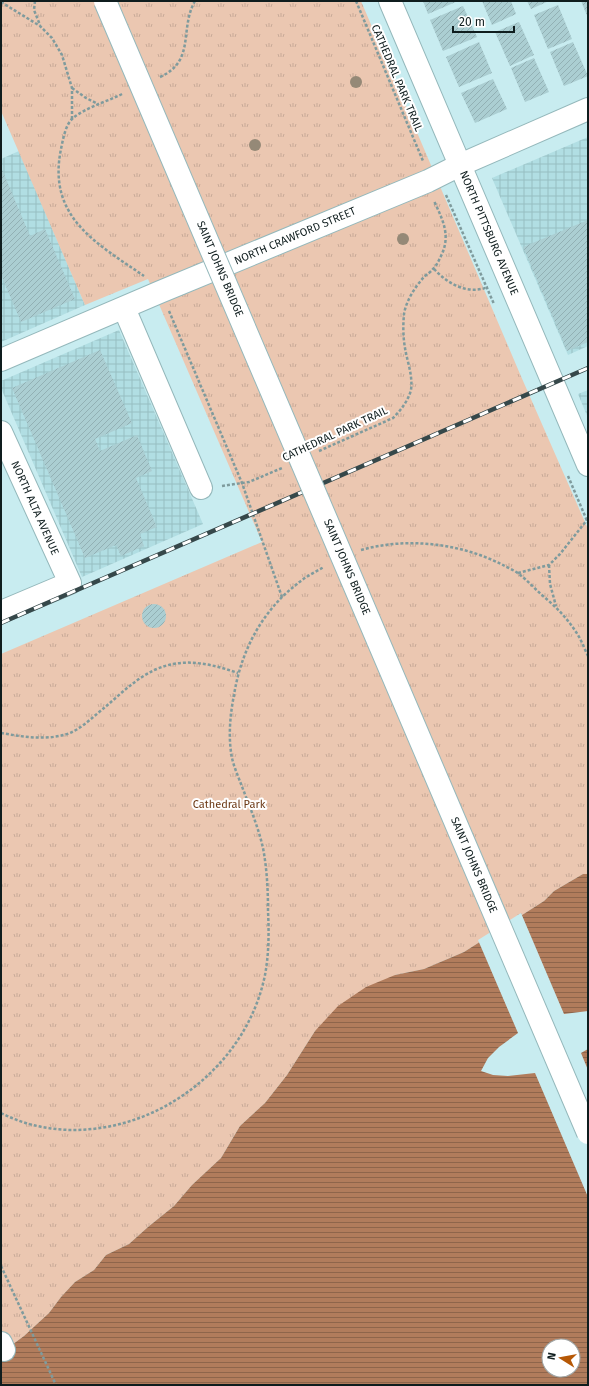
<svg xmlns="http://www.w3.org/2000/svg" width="589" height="1386" viewBox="0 0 589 1386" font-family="'Fira Sans',sans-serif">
<defs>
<pattern id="industrial-grid" width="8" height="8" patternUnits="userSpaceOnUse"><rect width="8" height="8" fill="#b1dee3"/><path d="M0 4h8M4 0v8" fill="none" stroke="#97bec2"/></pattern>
<pattern id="park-tufts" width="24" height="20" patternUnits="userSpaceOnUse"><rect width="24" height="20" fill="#ebc7b1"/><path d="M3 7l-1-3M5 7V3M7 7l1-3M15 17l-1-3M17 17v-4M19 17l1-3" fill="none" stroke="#c8aa98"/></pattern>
<pattern id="water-rules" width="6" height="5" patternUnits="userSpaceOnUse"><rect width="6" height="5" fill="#b17c5c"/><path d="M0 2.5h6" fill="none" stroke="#8e654b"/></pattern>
<pattern id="building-hatch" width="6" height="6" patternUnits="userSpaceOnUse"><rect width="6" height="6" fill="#abced2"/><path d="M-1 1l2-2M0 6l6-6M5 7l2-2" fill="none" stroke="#92b0b4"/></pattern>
</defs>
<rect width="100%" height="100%" fill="#c8ecf0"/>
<g fill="url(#industrial-grid)">
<path d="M588,137V346L568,355L492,178Z"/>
<path d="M19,151L85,305L1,342V159Z"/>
<path d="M119,330L203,524L82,577L1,388V381Z"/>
<path d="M588,390V418L578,394Z"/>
</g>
<path fill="url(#park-tufts)" d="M1,1H361L520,374L588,529V874H583L554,891L544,901L464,952L424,969L395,975L315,1031L287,1075L265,1103L240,1126L221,1158L192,1185L174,1206L148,1227L129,1244L106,1255L94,1270L75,1282L61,1297L49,1313L24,1336L1,1353V654L262,542L148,279L85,305L1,111Z"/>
<path fill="url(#water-rules)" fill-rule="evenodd" d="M583,874H588V1385H1V1353L24,1336L49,1313L61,1297L75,1282L94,1270L106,1255L129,1244L148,1227L174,1206L192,1185L221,1158L240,1126L265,1103L287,1075L315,1031L338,1006L366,987L395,975L424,969L464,952L544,901L554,891ZM549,1346H573V1370H549Z"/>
<path fill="#c8ecf0" d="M521,913L564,1014L588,1011V1049L581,1053L588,1070V1197L535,1073L508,1076L493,1075L481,1071L488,1058L499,1047L518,1033L478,940Z"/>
<g fill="url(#building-hatch)">
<path d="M423,1H458L428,14Z"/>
<path d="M482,1H511L516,14L492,25Z"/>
<path d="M527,1H549L531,9Z"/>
<path d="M581,1H588V18Z"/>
<path d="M558,5L572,39L548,49L534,15Z"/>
<path d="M463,6L477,37L443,51L430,20Z"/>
<path d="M519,22L534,55L510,66L495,32Z"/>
<path d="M479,42L492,73L459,87L446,57Z"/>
<path d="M573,42L588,76L564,86L550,52Z"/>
<path d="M534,58L549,92L525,102L511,68Z"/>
<path d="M493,79L507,109L475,123L461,93Z"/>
<path d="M1,167L30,236L45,229L75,299L21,322L1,275L2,272L1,270Z"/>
<path d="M588,220V342L567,351L523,247Z"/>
<path d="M100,350L132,423L95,439L100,451L137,435L152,471L136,478L157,527L140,534L144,546L121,556L116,545L85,558L12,388Z"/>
<circle cx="154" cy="616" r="12"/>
</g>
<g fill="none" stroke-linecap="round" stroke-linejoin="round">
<g stroke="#94b8bb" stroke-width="24">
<g id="minor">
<path d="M390,1L588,465"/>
<path d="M124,308L201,488"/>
<path d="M1,360L160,292L428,181L460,165L588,109"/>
<path d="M1,432L70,583L1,612"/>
<path d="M1,1343L4,1350"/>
</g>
</g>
<g stroke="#7f9b9d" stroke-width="2.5" stroke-dasharray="3 2" stroke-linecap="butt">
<path d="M35,1L34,10L40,25"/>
<path d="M356,1L423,161"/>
<path d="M1,2L40,26L52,38L62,55L72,88V119"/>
<path d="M160,77C196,61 179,29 195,1"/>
<path d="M72,88L86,98L98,104"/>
<path d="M122,94C106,102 87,107 73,118C65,125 63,140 61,149C47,217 96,243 144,276"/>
<path d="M446,195L494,304"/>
<path d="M434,269C448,284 467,295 488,287"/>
<path d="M169,311L242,483L282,597"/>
<path d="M319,451L393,418C401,410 408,401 411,390C413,375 407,361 405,348C403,337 403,325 404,314C406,301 415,287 424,277C427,274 431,272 433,269C437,265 439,260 441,256C451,236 443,220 434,201"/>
<path d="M568,476L588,523"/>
<path d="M222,486L249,482L282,468"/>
<path d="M361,550C407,537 460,543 503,565C508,568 514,570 519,574C527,580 535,589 543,596C556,607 567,618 576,632C581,639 584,648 588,656"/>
<path d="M549,565L550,584L556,606"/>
<path d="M518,573L549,565L560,554L587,520"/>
<path d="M1,733C24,737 48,741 70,733C82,728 94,716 104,708C116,698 128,686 142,677C174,656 203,661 238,673"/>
<path d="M1,1113C50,1138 109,1134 158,1110C212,1083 253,1034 265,975C269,954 269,932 268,911C268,890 267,869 263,848C258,826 249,805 241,784C238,776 234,767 232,758C228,738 230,715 234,695C241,651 262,611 297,584C305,577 315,572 324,567"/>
<path d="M1,1266L56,1385"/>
</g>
<use href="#minor" stroke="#fff" stroke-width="22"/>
<g stroke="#36484a" stroke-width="4.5">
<path id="rail" d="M1,623L588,368"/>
</g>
<use href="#rail" stroke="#fff" stroke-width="3" stroke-dasharray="9" stroke-linecap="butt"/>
<g stroke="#94b8bb" stroke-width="24" stroke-linecap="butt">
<path id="major-bridge" d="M105,1L588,1133"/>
</g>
<use href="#major-bridge" stroke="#fff" stroke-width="22"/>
</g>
<g fill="#958977">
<circle cx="356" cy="82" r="6"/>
<circle cx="255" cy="145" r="6"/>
<circle cx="403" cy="239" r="6"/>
</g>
<g text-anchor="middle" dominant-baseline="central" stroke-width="4" stroke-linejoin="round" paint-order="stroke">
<g font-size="11" fill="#0f1d1e" stroke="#fff">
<text transform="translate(397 78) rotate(67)">CATHEDRAL PARK TRAIL</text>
<text transform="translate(489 233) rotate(67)">NORTH PITTSBURG AVENUE</text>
<text transform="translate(295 236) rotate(-23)">NORTH CRAWFORD STREET</text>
<text transform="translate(220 269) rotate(67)">SAINT JOHNS BRIDGE</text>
<text transform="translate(335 434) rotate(-25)">CATHEDRAL PARK TRAIL</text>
<text transform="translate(35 508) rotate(66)">NORTH ALTA AVENUE</text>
<text transform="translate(347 567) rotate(67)">SAINT JOHNS BRIDGE</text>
<text transform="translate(474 865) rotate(67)">SAINT JOHNS BRIDGE</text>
</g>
<g font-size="11" fill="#6c3814" stroke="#fff">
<text x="229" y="804">Cathedral Park</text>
</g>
</g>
<rect width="589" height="1386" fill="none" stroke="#0f1d1e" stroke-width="4"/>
<g transform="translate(561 1358) rotate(281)"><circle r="19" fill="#ffffff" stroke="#9fa5a5"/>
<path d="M0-3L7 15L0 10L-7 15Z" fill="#b65806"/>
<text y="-6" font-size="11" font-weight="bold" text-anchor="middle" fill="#0f1d1e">N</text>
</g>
<path d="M453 26v6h61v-6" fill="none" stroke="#0f1d1e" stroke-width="2"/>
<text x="459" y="26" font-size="12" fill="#0f1d1e" stroke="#ffffff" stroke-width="3" paint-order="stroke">20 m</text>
</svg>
